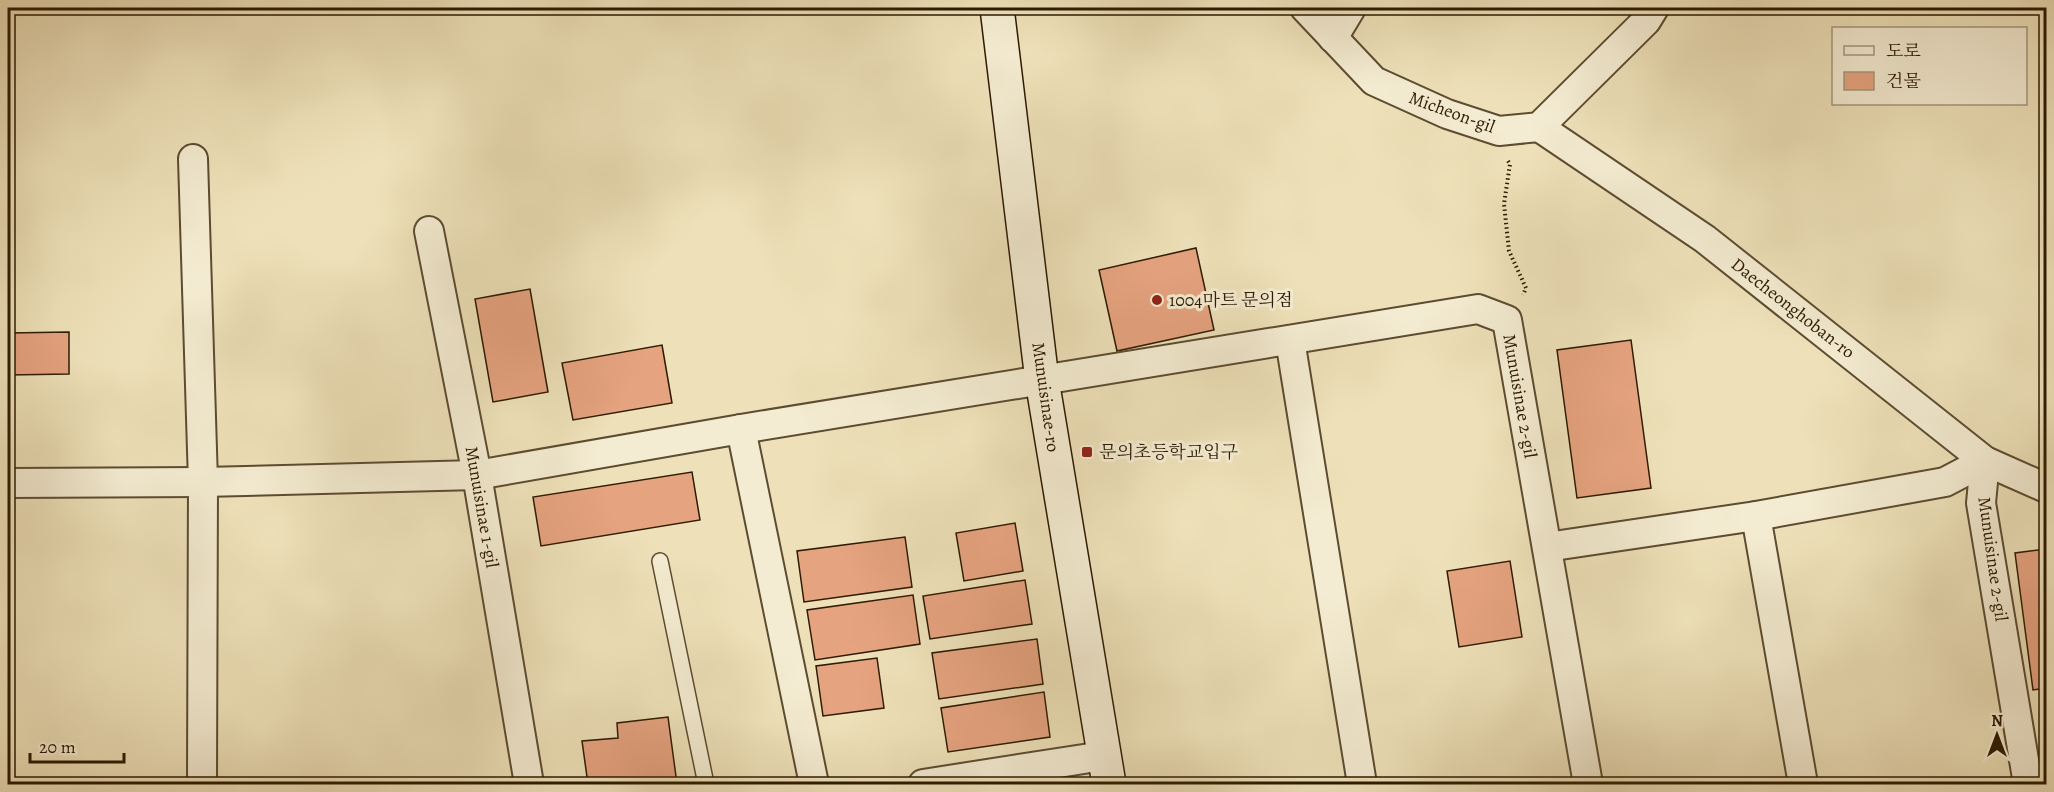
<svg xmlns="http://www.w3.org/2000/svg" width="2054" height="792" viewBox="0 0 2054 792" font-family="Alegreya,'Noto Serif KR',serif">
<rect width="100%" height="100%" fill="#eee1b9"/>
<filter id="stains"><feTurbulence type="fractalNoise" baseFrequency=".00333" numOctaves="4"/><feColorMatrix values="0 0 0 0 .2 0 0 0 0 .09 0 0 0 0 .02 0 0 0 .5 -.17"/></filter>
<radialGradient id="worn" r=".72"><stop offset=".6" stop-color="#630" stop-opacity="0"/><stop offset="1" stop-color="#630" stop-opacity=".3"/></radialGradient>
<g fill="#e6a380" stroke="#2c1a02" stroke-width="1.5">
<path d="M1196,248L1214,330L1117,351L1099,270Z"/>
<path d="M530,289L548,392L493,402L475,299Z"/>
<path d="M69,332V374L8,375V333Z"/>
<path d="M1631,340L1651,488L1577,498L1557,350Z"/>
<path d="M662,345L672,403L573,420L562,363Z"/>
<path d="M692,472L700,520L541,546L533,497Z"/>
<path d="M1015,523L1023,571L964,581L956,533Z"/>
<path d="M905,537L912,587L804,602L797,551Z"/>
<path d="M2046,549V688L2033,690L2015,553Z"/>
<path d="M1510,561L1522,637L1459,647L1447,571Z"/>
<path d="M1025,580L1032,624L930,639L923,596Z"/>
<path d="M913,595L920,644L815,660L807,610Z"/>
<path d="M1037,639L1043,684L939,699L932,653Z"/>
<path d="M877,658L884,708L823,716L816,666Z"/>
<path d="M1044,692L1050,737L948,752L941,708Z"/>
<path d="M2046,700V727L2041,701Z"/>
<path d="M668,717L677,784H588L582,741L618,738L617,723Z"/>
</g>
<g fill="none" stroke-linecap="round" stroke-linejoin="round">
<g stroke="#5c4c30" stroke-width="18">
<path id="lane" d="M660,561L706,784"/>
</g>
<g stroke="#5c4c30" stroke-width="32">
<g id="street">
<path d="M1305,8L1374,81L1447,114L1499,131L1539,127L1646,21L1654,8"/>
<path d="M1333,38L1351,8"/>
<path d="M1539,127L1705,239L1985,461L2046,488"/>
<path d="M193,159L203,482L202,784"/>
<path d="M429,231L477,475L529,784"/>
<path d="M1290,340L1362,784"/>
<path d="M741,429L814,784"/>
<path d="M8,483L203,482L477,475L741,429L1478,309L1507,320L1588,784"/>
<path d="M1756,516L1803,784"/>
<path d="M1547,547L1756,516L1945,482L1985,461L1981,503L2028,784"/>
<path d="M923,784L1103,756"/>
</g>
</g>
<g stroke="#2c1a02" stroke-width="36">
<path id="secondary" d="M997,8L1042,380L1109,784"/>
</g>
<path stroke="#2c1a02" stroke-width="4" stroke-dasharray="1.5 3" stroke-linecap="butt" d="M1508,161L1510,164L1504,204L1509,251L1526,288L1523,295"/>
<use href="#lane" stroke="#f4ecd2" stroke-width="15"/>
<use href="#street" stroke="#f4ecd2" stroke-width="28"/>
<use href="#secondary" stroke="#f4ecd2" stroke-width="33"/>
</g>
<g fill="#8f2418" stroke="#f4ecd2" stroke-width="2">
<circle cx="1157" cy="300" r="6"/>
<rect x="1081" y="446" width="12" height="12" rx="3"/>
</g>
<g text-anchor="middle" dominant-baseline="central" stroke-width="6" stroke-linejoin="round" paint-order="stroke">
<g font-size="18" fill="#2c1a02" stroke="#f4ecd2">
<text transform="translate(1452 112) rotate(20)">Micheon-gil</text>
<text transform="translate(1793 308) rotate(38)">Daecheonghoban-ro</text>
<text transform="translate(1520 396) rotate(80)">Munuisinae 2-gil</text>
<text transform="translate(1046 397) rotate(82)">Munuisinae-ro</text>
<text transform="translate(482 507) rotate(80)">Munuisinae 1-gil</text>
<text transform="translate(1993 559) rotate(82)">Munuisinae 2-gil</text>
</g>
<g font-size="18" fill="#2c1a02" stroke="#f4ecd2" text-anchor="start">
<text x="1169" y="300">1004마트 문의점</text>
<text x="1099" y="452">문의초등학교입구</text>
</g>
</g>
<rect width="2054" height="792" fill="none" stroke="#eee1b9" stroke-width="30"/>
<rect x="9" y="9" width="2036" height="774" fill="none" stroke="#2c1a02" stroke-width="3"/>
<rect x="15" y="15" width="2024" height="762" fill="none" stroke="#2c1a02" stroke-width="1.5"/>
<rect x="1832" y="27" width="195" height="78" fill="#f4ecd2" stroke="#a4987f" stroke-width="1.5"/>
<rect x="1844" y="46" width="30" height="9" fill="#f4ecd2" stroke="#a4987f" stroke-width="1.5"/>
<text x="1886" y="57" font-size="18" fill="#2c1a02">도로</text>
<rect x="1844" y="72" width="30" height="18" fill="#e6a380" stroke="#a4987f" stroke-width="1.5"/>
<text x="1886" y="87" font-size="18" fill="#2c1a02">건물</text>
<g transform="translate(1997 735)" stroke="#f4ecd2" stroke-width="4.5" paint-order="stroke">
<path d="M0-4.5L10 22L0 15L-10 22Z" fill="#2c1a02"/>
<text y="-9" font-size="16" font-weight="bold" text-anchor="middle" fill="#2c1a02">N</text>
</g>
<path d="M30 753v9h94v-9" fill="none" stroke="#2c1a02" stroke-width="3"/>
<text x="39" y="753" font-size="18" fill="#2c1a02" stroke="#f4ecd2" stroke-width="4.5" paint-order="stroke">20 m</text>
<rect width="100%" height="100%" filter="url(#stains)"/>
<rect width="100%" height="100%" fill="url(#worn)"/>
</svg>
